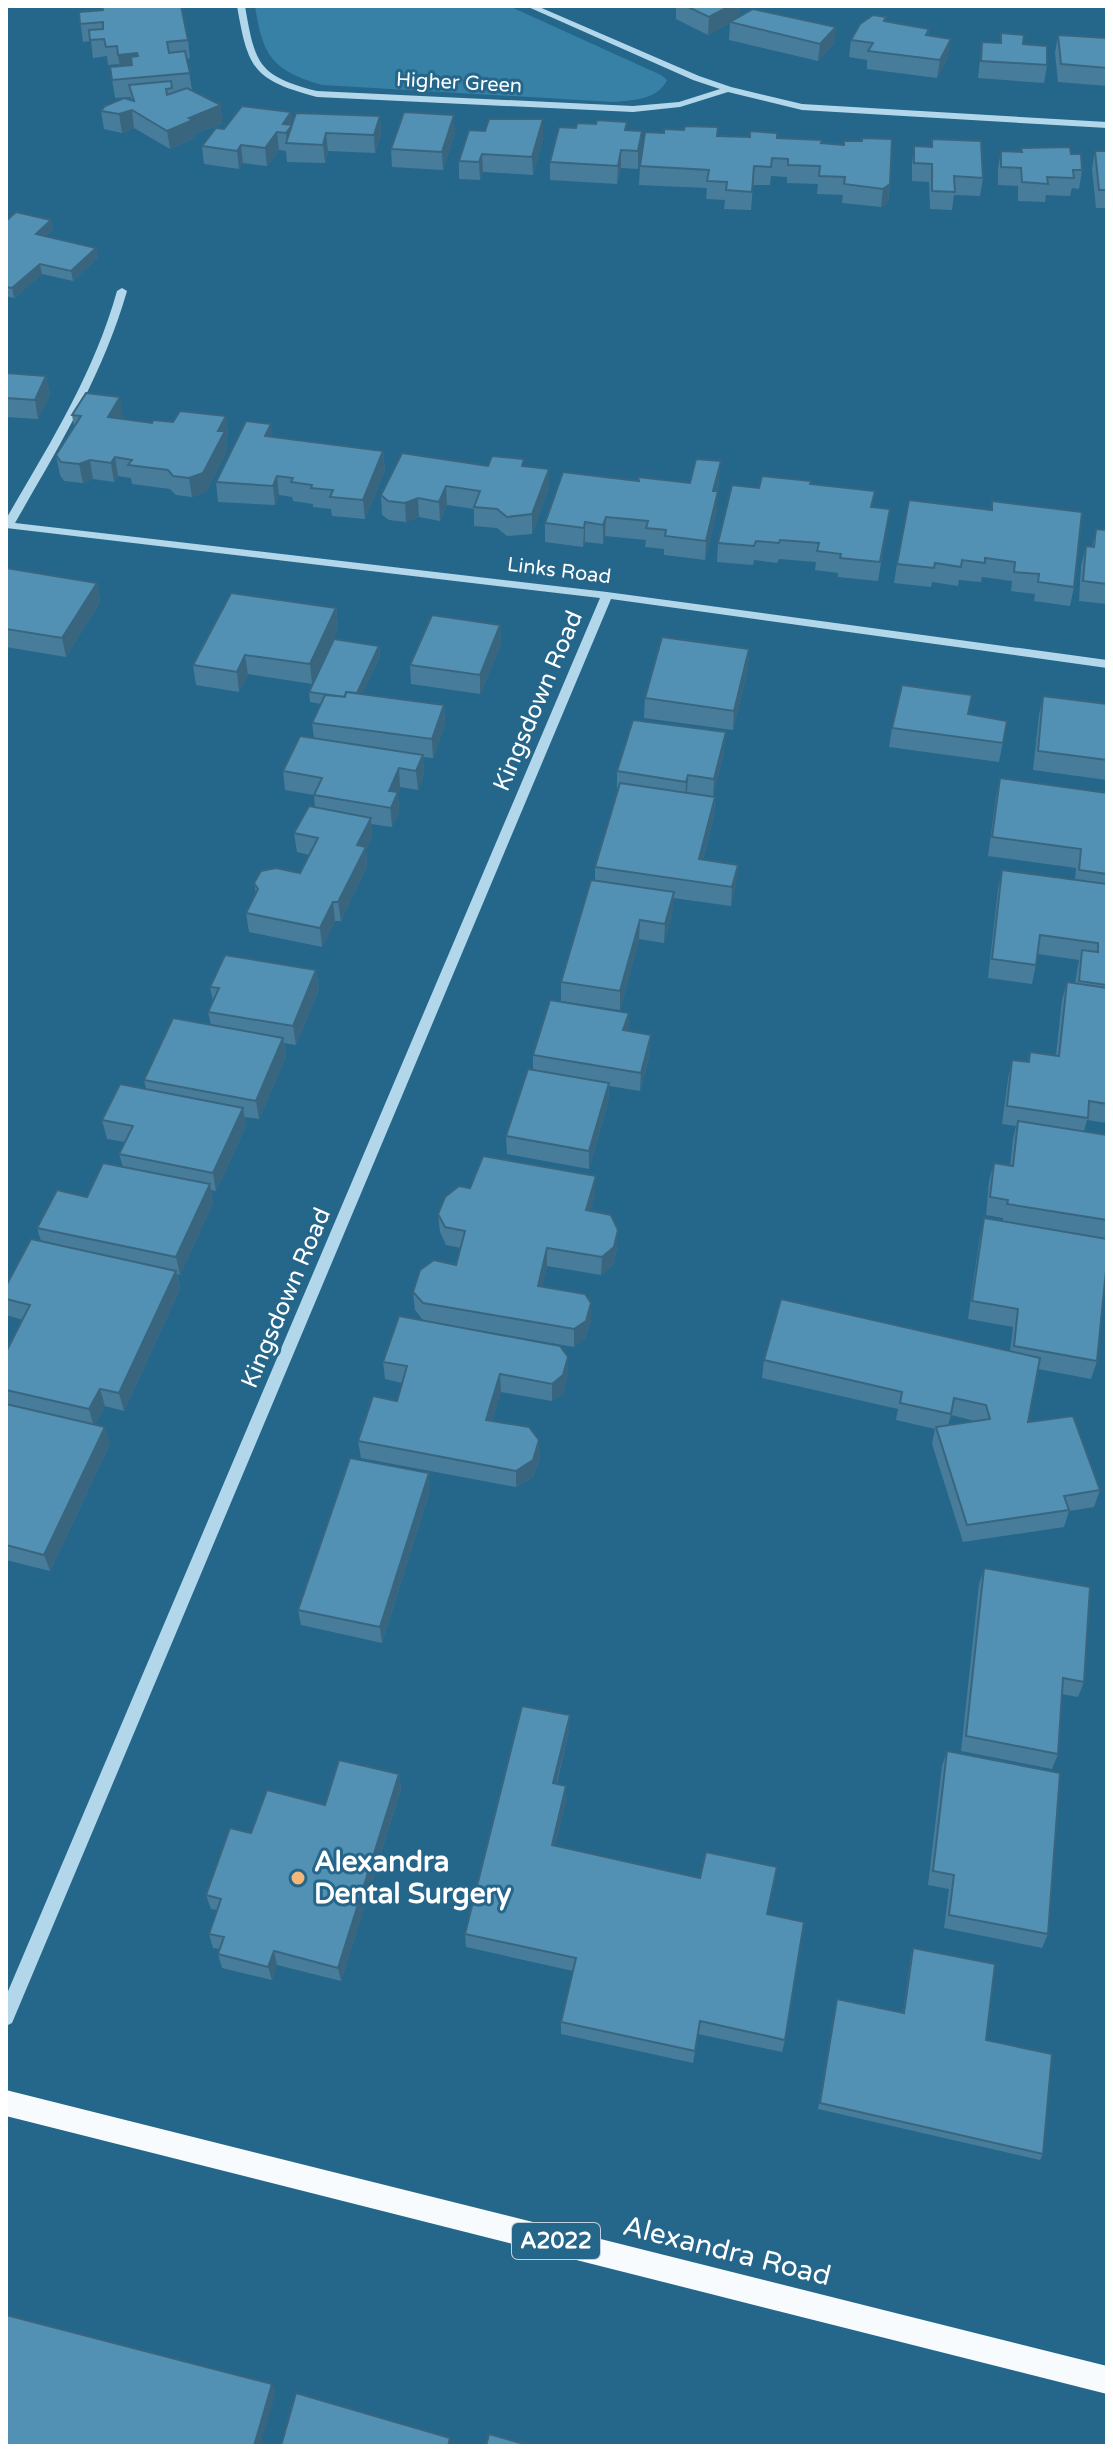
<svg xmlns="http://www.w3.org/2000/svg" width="1113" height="2452" viewBox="0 0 1113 2452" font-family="'Varela Round',sans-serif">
<rect width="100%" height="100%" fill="#25668b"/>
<path fill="#3780a6" d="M255,6H509L661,75L667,80C658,100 633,100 614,102L322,85C272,70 263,57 255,6Z"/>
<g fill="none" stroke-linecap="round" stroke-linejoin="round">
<g fill="#b3d7ea" fill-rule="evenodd">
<path d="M237,6H245C255,64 258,76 317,91L633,106L679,102L720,89L693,80L526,6H537L699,76L731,87L802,104L1107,122V128L802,110L728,92L680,107L633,112L317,97C253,80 248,69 237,6Z"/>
<path d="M122,288L127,291C103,375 58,448 15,523L607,592L1107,660V668L611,599L12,2023L6,2026V1996L600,598L6,528V519C49,445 94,374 117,291Z"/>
</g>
<path fill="#f7fbfe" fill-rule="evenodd" d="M6,2090L1107,2366V2394L6,2116Z"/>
</g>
<g fill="#477d9b" fill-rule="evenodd">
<path d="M676,6H740V17L834,44L818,61L729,40L730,23L708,35L676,19Z"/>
<path d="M103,10L188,40L190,58L187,59L192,90L223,123L194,134L195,138L170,149L134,128L122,133L104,129L101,111L131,100V97L115,98L110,67L120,66L119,64L108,65L107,56L93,58L91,41L83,42L79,12Z"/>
<path d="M886,17V22L929,29L928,36L948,57L937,78L867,69V60L849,57L851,40Z"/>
<path d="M1001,33L1023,44L1047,65L1044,83L978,78L982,42L1000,43Z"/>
<path d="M1058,35L1107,38V86L1058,82L1055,53Z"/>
<path d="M380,116L381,134L375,153L328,151L325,163L287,162L286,151L279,150L267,166L243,163L239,169L204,164L202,146L224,129Z"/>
<path d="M627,122L626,130L642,150L638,169L621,168L617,184L550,180V162L576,128L596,124Z"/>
<path d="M469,130L543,138L533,175L483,172L480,180L459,179V161Z"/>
<path d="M455,133L443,170L392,167L391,149Z"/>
<path d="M664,133L777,138L821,143L890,184L888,203L881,207L842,203L843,195L817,194L818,184L787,183V177L771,176L770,185H753L751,210L724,209L725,200L706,199L707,188L639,185L640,166Z"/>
<path d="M932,139L983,178L980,196L954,195L952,210L930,209L929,182L912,181V165L914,146L931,147Z"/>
<path d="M1021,148L1071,154L1082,170L1079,189L1072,188L1070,196L1046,195L1045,202L1018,201V186L998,185V169L1001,151L1021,152Z"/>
<path d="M1095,151H1107V208H1096L1092,169Z"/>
<path d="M51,220L53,230L46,236L96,248L98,258L73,281L42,274L14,298L6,296V221Z"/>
<path d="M6,373L46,376L50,395L38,419L6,417Z"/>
<path d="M72,415L123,416L122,419L152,423L173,422L226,416L228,435L226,440L227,450L206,492L192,497L176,495L170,489L132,484L131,478L118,476L114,482L93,479L83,483L64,481L60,475L56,455L74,427Z"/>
<path d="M272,437L383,451L385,470L365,519L332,516L331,509L313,507V504L293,501L292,497L279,495L275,505L218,502L216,482Z"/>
<path d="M488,466H524L549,488L532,534L507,536L497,528L474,526V509L447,505L440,521L419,517L406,522L389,520L382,515L381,495Z"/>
<path d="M638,477L690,483L719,480L717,491V510L705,560L664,555V549L645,547L646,540L605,536L603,544L585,542L583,547L545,542V523L638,480Z"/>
<path d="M811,484L872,507L890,509L878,581L838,577V573L815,570L816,562L779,559L777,563L754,560L753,565L717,562L718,543L759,488Z"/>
<path d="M992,501L1074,587L1070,606L1034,601L1035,594L1011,591L1012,581L982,577L981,582L959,580L958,586L932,582L931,587L894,583L897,564L991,510Z"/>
<path d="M1096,529L1107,530V604L1079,601L1081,566L1086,546L1092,547Z"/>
<path d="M6,568L97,583L100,602L66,657L6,647Z"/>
<path d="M336,608L338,628L312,684L248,674L239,692L196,685L193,665Z"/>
<path d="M500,625L501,644L480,694L411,684L410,665Z"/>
<path d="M379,646L380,656L362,694L444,705L445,724L433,758L423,757L424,774L418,790L400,787L398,793L399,812L392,827L371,824L372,837L366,850L367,866L341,921H335L322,947L249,932L246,913L256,893L254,883L300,873L309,855L297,852L294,833L315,807L314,795L285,790L283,771L314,738L312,723L321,704L310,702L309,692Z"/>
<path d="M749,649L748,668L733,730L644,718L645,698Z"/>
<path d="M1043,696L1107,704V780L1033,770L1039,715Z"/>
<path d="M1007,721L999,762L889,747L892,728Z"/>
<path d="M724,751L713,797H715L714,816L703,859L736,884L731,906L673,898V911L664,943L639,939L620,1010L561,1001V982L595,880V867L617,791V771Z"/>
<path d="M1000,778L1107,793V900L1106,916H1107V1123L1087,1120L1084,1131L1107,1135V1235L1097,1361L1091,1379L1038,1369L1028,1422L1100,1490L1094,1507L1069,1511L1064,1527L963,1542L932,1444L935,1429L896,1420L898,1409L762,1378L764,1360L1010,1351L1013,1327L968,1319L980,1236L984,1218L1003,1222V1218L986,1215L989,1181L994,1163L1010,1166L1013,1139L1016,1126L1002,1124L1008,1079L1012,1060L1028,1062L1030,1052L1056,1055L1062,1000L1067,982L1075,983L1079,960L1038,954L1032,984L988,978L998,889L1002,870L1075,880L1076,868L988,856L996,797ZM951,1415L975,1421L948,1425Z"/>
<path d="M316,970L319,989L296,1045L284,1043L286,1057L259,1119L244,1117L246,1126L216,1191L211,1190L213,1203L180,1275L177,1274L180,1289L124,1411L105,1406L95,1425L110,1444L50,1571L6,1560V1352L23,1320L6,1315V1286L41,1241L37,1228L87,1197L123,1167L119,1154L125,1142L107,1139L102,1120L146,1089L144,1080L211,1025L208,1012L213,1001L210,987Z"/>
<path d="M629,1013L628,1031L650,1053L640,1091L609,1086L608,1102L589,1169L507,1154L506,1136L533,1070V1055Z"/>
<path d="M470,1188L595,1194L590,1211L617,1248L613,1265L601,1275L547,1266L542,1286L591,1320L585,1338L574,1347L477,1330L568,1374L563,1393L552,1401L501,1392L492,1421L540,1457L533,1477L516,1487L361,1458L358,1441L397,1401L402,1383L385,1379L383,1362L423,1320L415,1310L413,1292L456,1265L461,1248L446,1245L440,1232L438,1214Z"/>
<path d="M430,1490L382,1643L301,1625L298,1610Z"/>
<path d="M984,1568L1084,1682L1078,1697L1062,1694L1058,1754L1052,1769L961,1751L979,1584Z"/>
<path d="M569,1730L557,1783L566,1800L555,1846L767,1914L785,2040L782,2052L698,2034L693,2063L561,2034V2022L573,1971L466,1947L465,1934Z"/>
<path d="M947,1751L1048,1934L1042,1948L944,1928L949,1889L928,1885L942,1766Z"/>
<path d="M399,1774L401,1789L341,1981L277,1965L272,1980L222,1968L218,1954L220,1949L213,1948L209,1934L217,1910L211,1909L206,1895L251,1833Z"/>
<path d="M913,1948L1043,2154L1040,2160L818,2109L837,1999L903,2013L911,1955Z"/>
</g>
<g fill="#39667e">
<path d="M730,6H740V18L708,35L709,17Z"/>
<path d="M836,27L834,44L818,61L820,44Z"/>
<path d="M951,39L948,57L937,78L940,60Z"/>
<path d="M137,53L140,71L121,73L118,55Z"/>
<path d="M221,105L223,123L194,134L195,138L170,149L167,131L189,118Z"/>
<path d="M132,110L134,128L122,133L119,114Z"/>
<path d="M291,112L293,130L287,144L286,133L283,124Z"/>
<path d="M454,115L455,133L443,170L442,152Z"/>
<path d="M380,116L381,134L375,153L374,135Z"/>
<path d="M543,119V138L533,175L532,157Z"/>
<path d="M642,131V150L638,169V151Z"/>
<path d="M277,132L279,150L267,166L265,148Z"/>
<path d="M326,133L328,151L325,163L323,145Z"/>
<path d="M241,145L243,163L239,169L237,151Z"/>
<path d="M621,150V168L617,184L618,166Z"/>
<path d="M482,154L483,172L480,180L479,162Z"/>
<path d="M890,184L888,203L881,207L883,189Z"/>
<path d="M51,220L53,230L37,244L36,234Z"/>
<path d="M96,248L98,258L73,281L71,271Z"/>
<path d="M40,264L42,274L14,298L12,288Z"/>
<path d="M46,376L50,395L38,419L35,400Z"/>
<path d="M120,397L123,416L111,436L108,417Z"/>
<path d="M226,416L228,435L226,440L227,450L206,492L192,497L189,478Z"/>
<path d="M271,424L273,443L265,436Z"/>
<path d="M383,451L385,470L365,519L363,500Z"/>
<path d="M115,457L118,476L114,482L111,463Z"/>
<path d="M90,460L93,479L83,483L79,464Z"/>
<path d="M721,461L719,480L712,510L713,491Z"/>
<path d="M549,469V488L532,534V514Z"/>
<path d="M277,476L279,495L275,505L273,486Z"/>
<path d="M446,486L447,505L440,521L439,502Z"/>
<path d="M718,491L717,510L705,560L706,541Z"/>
<path d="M418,498L419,517L406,522L405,503Z"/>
<path d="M606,517L605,536L603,544V525Z"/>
<path d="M585,522V542L583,547L584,528Z"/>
<path d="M97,583L100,602L66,657L62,638Z"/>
<path d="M336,608L338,628L312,684L310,664Z"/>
<path d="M500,625L501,644L480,694V675Z"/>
<path d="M379,646L380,656L355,709L354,699Z"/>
<path d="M749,649L748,668L733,730L734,711Z"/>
<path d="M245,655L248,674L239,692L237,672Z"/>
<path d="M444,705L445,724L433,758L432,739Z"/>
<path d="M726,732L724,751L713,798L714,779Z"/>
<path d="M423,755L424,774L418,790L416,771Z"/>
<path d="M399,768L400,787L398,793L399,812L392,827L389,791Z"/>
<path d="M688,775L687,794L685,801L686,782Z"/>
<path d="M715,797L714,816L698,878L699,859Z"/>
<path d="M371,818L372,837L366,850L367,866L341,921L338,902L357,845Z"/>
<path d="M738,865L736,884L731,906L732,887Z"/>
<path d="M674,892L673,911L664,943L665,924Z"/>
<path d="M333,902L335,921L322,947L320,928Z"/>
<path d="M640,920L639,939L620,1010V991Z"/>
<path d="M316,970L319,989L296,1045L293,1026Z"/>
<path d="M629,1013L628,1032L623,1030Z"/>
<path d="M651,1035L650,1053L640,1091L641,1073Z"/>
<path d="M283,1038L286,1057L259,1119L256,1101Z"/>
<path d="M609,1083L608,1102L589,1169V1151Z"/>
<path d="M243,1108L246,1126L216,1191L213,1173Z"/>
<path d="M596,1176L595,1194L586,1229V1210Z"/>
<path d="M210,1184L213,1203L180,1275L176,1257Z"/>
<path d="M618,1230L617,1248L613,1265L601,1275L602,1257Z"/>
<path d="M547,1248V1266L538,1304V1286Z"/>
<path d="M176,1271L180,1289L124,1411L119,1393Z"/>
<path d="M591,1303V1320L585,1338L574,1347V1329Z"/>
<path d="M568,1357V1374L563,1393L552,1401V1384Z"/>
<path d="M500,1374L501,1392L487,1437L486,1420Z"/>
<path d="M100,1389L105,1406L94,1427L89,1409Z"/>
<path d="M105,1427L110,1444L50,1571L44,1555Z"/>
<path d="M539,1440L540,1457L533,1477L516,1487V1471Z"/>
<path d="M429,1473L430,1490L382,1643L380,1627Z"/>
<path d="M570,1715L569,1730L553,1797V1783Z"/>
<path d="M399,1774L401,1789L341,1981L338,1968Z"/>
<path d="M566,1786V1800L552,1860V1845Z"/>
<path d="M274,1951L277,1965L272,1980L268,1967Z"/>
<path d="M272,2384L276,2392L260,2446H254Z"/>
</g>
<g fill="#5291b4" stroke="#39667e" stroke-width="2">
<path d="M102,6H181L188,40L167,42L169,53L185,51L190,73L112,80L110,67L132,65L131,57L138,56L137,53L118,55L117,46L106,47L104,39L90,40L89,30L103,29V22L80,24L79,12L103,10Z"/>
<path d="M686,6H730L709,17Z"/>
<path d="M753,9L836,27L820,44L730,22Z"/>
<path d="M873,15L886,17L884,21L929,29L926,35L951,39L940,60L868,51L873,43L851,40L860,24Z"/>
<path d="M1001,33L1024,35L1023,44L1047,46V65L981,61L982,42L1001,43Z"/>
<path d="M1058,35L1107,38V68L1061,64Z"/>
<path d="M171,81L172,88L166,89L167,95L187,88L221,105L189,118L193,120L167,131L132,110L119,114L101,111L105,106L124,98L134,101L129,85Z"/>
<path d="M242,106L291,112L283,124L292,125L296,113L380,116L374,135L326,133L323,145L286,143L292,125L286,133L277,132L265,148L241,145L237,151L202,146L216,128L224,129Z"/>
<path d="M404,112L454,115L442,152L391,149Z"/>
<path d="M489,119H543L532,157L482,154L479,162L459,161L469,130L485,131Z"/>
<path d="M597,120L627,122L625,130L642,131L638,151L621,150L618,166L550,162L559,127L576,128L577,123L596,124Z"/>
<path d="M685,126L718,127L717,136L750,137V131L777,133V138L822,140L821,143L844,145V141H862V138L892,139L890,184L883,189L844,184L845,177L819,176L820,166L788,165V159L772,158L771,167L754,166L752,192L726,190L727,182L707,181L709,170L640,166L645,132L664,133V129L684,130Z"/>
<path d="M932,139L981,141L983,178L954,176L955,192L932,191V164L914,163V146L932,147Z"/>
<path d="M1070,147L1071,154H1081L1082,170H1073L1074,178L1047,177L1048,184L1022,182L1021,168L1001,167V151L1022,152L1021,148Z"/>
<path d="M1095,151H1107V190H1099Z"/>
<path d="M16,212L51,220L36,234L96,248L71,271L40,264L12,288L6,287V221Z"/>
<path d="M6,373L46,376L35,400L6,398Z"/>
<path d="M86,393L120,397L108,417L152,423L153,420L173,422L180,411L226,416L218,431H225L203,473L189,478L173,476L168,470L128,465L132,460L115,457L111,463L90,460L79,464L61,462L56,455L81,416L72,415Z"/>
<path d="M246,421L271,424L265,436L383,451L363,500L330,497L333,490L311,488L312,485L291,482L293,478L277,476L273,486L216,482Z"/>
<path d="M402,453L488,466L492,456L524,459L522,466L549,469L532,514L507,517L497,509L474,507L480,491L446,486L439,502L418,498L405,503L388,501L381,495Z"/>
<path d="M696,459L721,461L713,491H718L706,541L665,536L666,530L646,528L648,521L606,517L603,525L585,522L584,528L545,523L563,472L639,481L638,477L690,483Z"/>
<path d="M762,476L811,481L810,484L875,491L871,507L890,509L880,562L840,558L841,554L817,551L819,543L780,540L779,543L756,541L754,546L718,543L732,485L759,488Z"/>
<path d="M909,500L992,510V501L1082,512L1074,587L1038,582L1039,574L1014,572L1015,562L985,558V563L962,560L961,567L935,563L934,568L897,564Z"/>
<path d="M1096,529L1107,530V584L1083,581L1086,546L1094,547Z"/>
<path d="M6,568L97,583L62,638L6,629Z"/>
<path d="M231,593L336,608L310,664L245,655L237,672L193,665Z"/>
<path d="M432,615L500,625L480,675L410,665Z"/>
<path d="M662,637L749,649L734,711L645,698Z"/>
<path d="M334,639L379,646L357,693L346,692L345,697L309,692Z"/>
<path d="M902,685L972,695L968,714L1007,721L1003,743L892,728Z"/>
<path d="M346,692L444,705L432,739L312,723L325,695L345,697Z"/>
<path d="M1043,696L1107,704V760L1038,751Z"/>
<path d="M633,720L726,732L714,779L688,775L686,782L617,771Z"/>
<path d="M300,736L423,755L416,771L399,768L389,791L398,792L391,808L314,795L322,778L283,771Z"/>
<path d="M1000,778L1107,793V874L1079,870L1081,849L992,837Z"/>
<path d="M620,783L715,797L699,859L738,865L732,887L595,867Z"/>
<path d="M309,806L371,818L357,845L366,847L338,902H333L320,928L246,913L258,889L254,883L261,871L276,868L300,873L318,838L294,833Z"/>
<path d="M1002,870L1107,884L1106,916H1107V985L1079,981L1082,950L1098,952V943L1040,935L1036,965L992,959Z"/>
<path d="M591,880L674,892L665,924L640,920L620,991L561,982Z"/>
<path d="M225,955L316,970L293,1026L208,1012L219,988L210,987Z"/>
<path d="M1067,982L1107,988V1104L1089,1101L1088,1118L1007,1106L1012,1060L1029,1062L1030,1052L1059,1056Z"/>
<path d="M550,1000L629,1013L623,1030L651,1035L641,1073L533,1055Z"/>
<path d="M173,1018L283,1038L256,1101L144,1080Z"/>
<path d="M528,1069L609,1083L589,1151L506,1136Z"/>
<path d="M120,1084L243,1108L213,1173L119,1154L133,1126L102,1120Z"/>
<path d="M1018,1121L1107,1135V1220L1007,1204L1008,1200L990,1197L994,1163L1013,1166Z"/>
<path d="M483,1156L596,1176L586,1210L611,1215L618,1230L614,1247L602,1257L547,1248L538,1286L585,1294L591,1303L586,1321L574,1329L423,1303L413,1292L420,1270L434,1260L456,1265L465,1231L445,1227L438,1214L445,1197L459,1186L470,1188Z"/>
<path d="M103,1163L210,1184L176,1257L37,1228L57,1190L87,1197Z"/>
<path d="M984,1218L1107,1239V1260L1097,1361L1014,1346L1018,1309L972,1301Z"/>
<path d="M31,1239L176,1271L119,1393L100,1389L89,1409L6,1390V1352L30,1305L6,1299V1286Z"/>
<path d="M781,1299L1040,1358L1028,1422L1073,1416L1100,1490L1064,1496L1069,1510L967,1525L936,1427L990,1419L986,1405L954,1398L951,1414L900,1403L902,1392L764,1360Z"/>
<path d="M399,1316L560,1346L568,1357L563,1375L552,1384L500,1374L486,1420L529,1427L539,1440L533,1460L516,1471L358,1441L373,1396L397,1401L407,1366L383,1362Z"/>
<path d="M6,1404L105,1427L44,1555L6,1545Z"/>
<path d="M350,1458L429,1473L380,1627L298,1610Z"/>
<path d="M984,1568L1090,1587L1084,1682L1063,1678L1058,1754L966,1736Z"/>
<path d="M522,1706L570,1715L553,1783L566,1786L552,1845L700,1878L706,1852L777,1867L767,1914L804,1922L785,2040L700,2021L695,2051L561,2022L576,1958L465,1934Z"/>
<path d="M947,1751L1060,1773L1048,1934L949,1915L954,1875L933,1871Z"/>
<path d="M339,1760L399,1774L338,1968L274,1951L268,1967L218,1954L224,1937L209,1934L221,1899L206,1895L230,1828L251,1833L267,1790L325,1805Z"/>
<path d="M913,1948L995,1964L986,2040L1052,2054L1043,2154L820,2103L837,1999L904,2013Z"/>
<path d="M6,2315L272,2384L254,2446H6Z"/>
<path d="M296,2393L450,2438L448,2446H281Z"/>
<path d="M489,2434L531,2446H486Z"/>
</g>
<circle fill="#f4b778" stroke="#25668b" stroke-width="3" cx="298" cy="1878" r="8"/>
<g text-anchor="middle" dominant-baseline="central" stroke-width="6" stroke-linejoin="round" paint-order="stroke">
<g font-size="20" fill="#fff" stroke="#25668b">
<text transform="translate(459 83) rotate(3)">Higher Green</text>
<text transform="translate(559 571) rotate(7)">Links Road</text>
</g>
<rect fill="#25668b" stroke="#bed1dc" stroke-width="2" x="512" y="2223" width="88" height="36" rx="6"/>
<g font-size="22" font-weight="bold" fill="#fff">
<text x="556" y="2241">A2022</text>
</g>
<g font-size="24" fill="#fff" stroke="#25668b">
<text transform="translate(538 701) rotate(-67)">Kingsdown Road</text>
<text transform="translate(286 1298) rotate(-67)">Kingsdown Road</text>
</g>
<g font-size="28" font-weight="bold" fill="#fff" stroke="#25668b" text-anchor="start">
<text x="314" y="1862">Alexandra<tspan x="314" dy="32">Dental Surgery</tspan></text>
</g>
<g font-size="28" fill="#fff" stroke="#25668b">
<text transform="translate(727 2251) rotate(14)">Alexandra Road</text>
</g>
</g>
<rect width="1113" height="2452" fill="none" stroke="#ffffff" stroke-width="16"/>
</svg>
